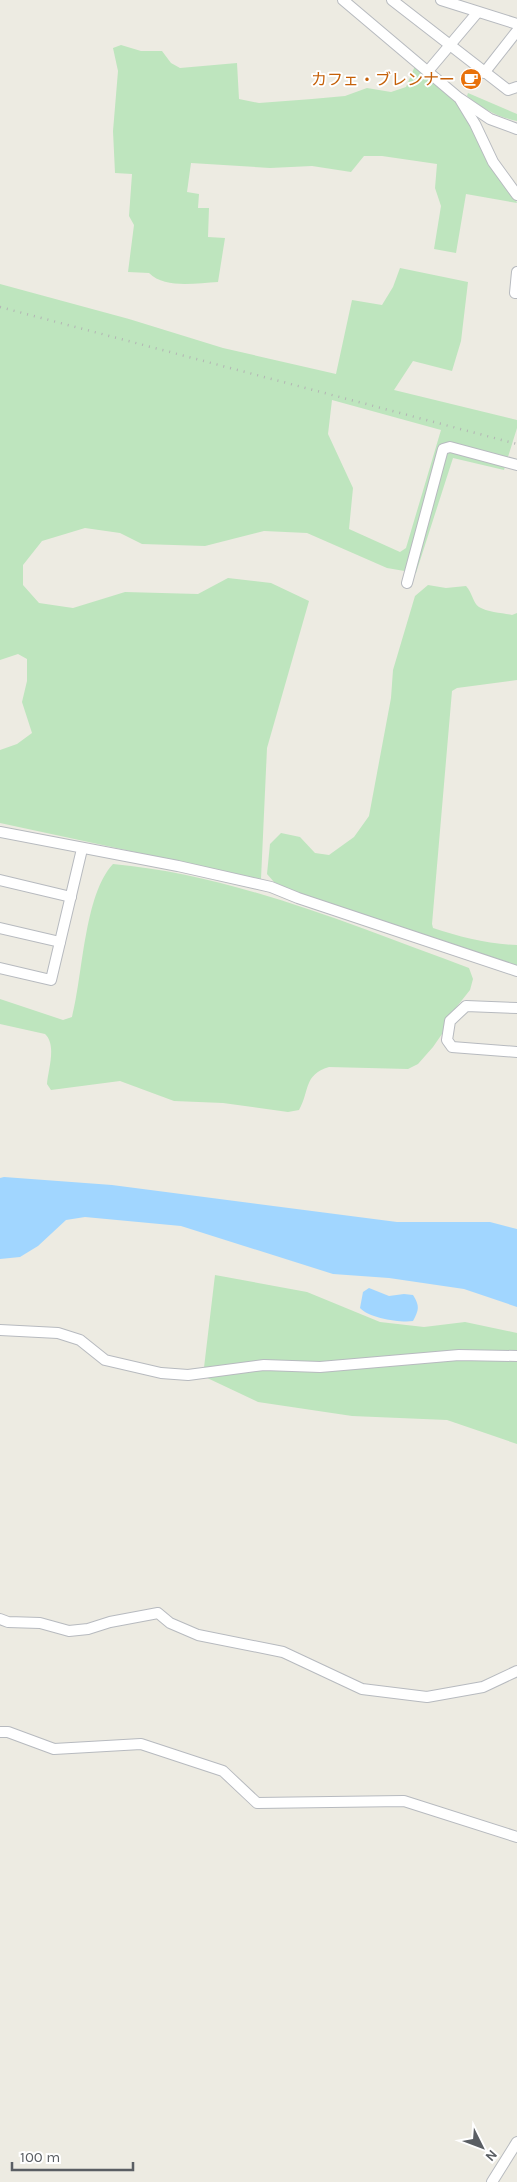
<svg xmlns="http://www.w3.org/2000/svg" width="517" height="2182" viewBox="0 0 517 2182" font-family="Karla,'Noto Sans JP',sans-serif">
<rect width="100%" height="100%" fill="#edebe2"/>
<g fill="#bee5be" fill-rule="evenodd">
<path d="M121,45L141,51H162L171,63L180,68L237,63L239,99L259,103L312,99L345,96L367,88L391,92L406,87L415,66C437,84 461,101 473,127C479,140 483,153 491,165C499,178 513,188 517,203L466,194L456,253L434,249L441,206L435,188L437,164L382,156H364L351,172L312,166L270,168L191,163L187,192L199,194L198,208H209L208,237L225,238L218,282C196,283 165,289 149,273L128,272L134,225L129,216L132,174L115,173L113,131L118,71L113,48Z"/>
<path d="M468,93L517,114V121C497,117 483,109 467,96Z"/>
<path d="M400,268L468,282L461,341L452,371L413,361L394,390L517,420V428L504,470L453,458L416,573L387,568L307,533L264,531L205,546L142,544L120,533L85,528L42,541L23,565V585L39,603L73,608L125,592L198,594L228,578L271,583L309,601L267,748L261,879L0,823V750L17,744L32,733L22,702L27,681V659L18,654L0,660V284L129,319L223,348L336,374L352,300L382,305L393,287ZM332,400L441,430L406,548L400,552L349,529L353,488L328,434Z"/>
<path d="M428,585L446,588L466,586C472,592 473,603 479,607C487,612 503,613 512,615L517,613V680L457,688L452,691L432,924L433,928C460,937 488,944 517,945V966L302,896L274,882L267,874L270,844L281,833L300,837L315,853L329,855L354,837L369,816L391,698L393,670L415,596Z"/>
<path d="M113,864C235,875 354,926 469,968L473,979L470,990L447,1019L442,1034L433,1047L418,1064L408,1069L329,1067C303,1075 310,1091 299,1110L288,1112L223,1103L174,1101L120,1081L51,1090L47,1084C48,1070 57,1045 45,1034L0,1024V999L63,1020L72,1017C83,975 84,895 113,864Z"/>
<path d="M215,1275L307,1292L380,1322L424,1327L465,1322L517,1333V1444L447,1420L352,1416L258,1402L203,1376Z"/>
</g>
<g fill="#a1d6ff">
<path d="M4,1177L112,1185L397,1222H490L517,1229V1307L464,1289L389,1278L333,1274L181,1226L85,1217L66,1220L38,1246L20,1257L0,1259V1178Z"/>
<path d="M369,1288L389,1296L404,1294L413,1295C420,1306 419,1310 413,1321C400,1323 369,1318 360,1308L363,1292Z"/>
</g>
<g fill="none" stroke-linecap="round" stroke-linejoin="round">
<g stroke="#b7babf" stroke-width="12">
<g id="minor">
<path d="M343,0L459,98L490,119L517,129"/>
<path d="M392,0L508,90L517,87"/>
<path d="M441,0L517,24"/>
<path d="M428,71L477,13"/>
<path d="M484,73L517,31"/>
<path d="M461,101L475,124L493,162L517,195"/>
<path d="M517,272L515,293H517"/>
<path d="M407,583L443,449L450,447L517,465"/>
<path d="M0,832L178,866L271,887L298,898L517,971"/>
<path d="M0,880L71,897"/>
<path d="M0,928L60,942"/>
<path d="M0,968L51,980L82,849"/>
<path d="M517,1008L466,1006L450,1021L447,1040L452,1047L517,1052"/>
<path d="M0,1330L58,1333L80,1340L105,1360L161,1373L188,1375L264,1365L320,1367L459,1355L517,1356"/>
<path d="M0,1619L8,1622L40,1623L69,1631L88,1629L110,1622L158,1613L170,1623L198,1635L283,1652L362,1689L427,1697L483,1687L517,1671"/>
<path d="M0,1732H8L54,1749L141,1744L223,1771L257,1803L404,1801L517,1837"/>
<path d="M492,2182L517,2142"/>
</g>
</g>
<use href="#minor" stroke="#fff" stroke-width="10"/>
<path stroke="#b3b4b4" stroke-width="2.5" stroke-dasharray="1 6" stroke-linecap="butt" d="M0,307L517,444"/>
</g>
<defs>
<g id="cafe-disc" transform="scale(1.125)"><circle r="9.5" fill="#e8710a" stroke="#fff"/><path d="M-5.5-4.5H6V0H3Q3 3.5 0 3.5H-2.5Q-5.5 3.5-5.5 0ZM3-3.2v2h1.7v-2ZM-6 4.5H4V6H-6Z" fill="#fff"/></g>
</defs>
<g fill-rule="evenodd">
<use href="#cafe-disc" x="471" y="79"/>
</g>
<g text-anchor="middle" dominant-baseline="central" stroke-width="4" stroke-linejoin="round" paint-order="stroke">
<g font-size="16" fill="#c56008" stroke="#fff" text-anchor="end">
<text x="455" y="79">カフェ・ブレンナー</text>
</g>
</g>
<g transform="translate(482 2147) rotate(132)" stroke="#ffffff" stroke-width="4" paint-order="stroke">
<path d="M0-4L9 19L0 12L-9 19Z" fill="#5a5e63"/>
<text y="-8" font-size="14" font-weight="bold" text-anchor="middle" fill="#5a5e63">N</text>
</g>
<path d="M12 2162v8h121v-8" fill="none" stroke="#5a5e63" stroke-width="2.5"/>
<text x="20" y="2162" font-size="15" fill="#5a5e63" stroke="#ffffff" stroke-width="4" paint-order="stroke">100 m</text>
</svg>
